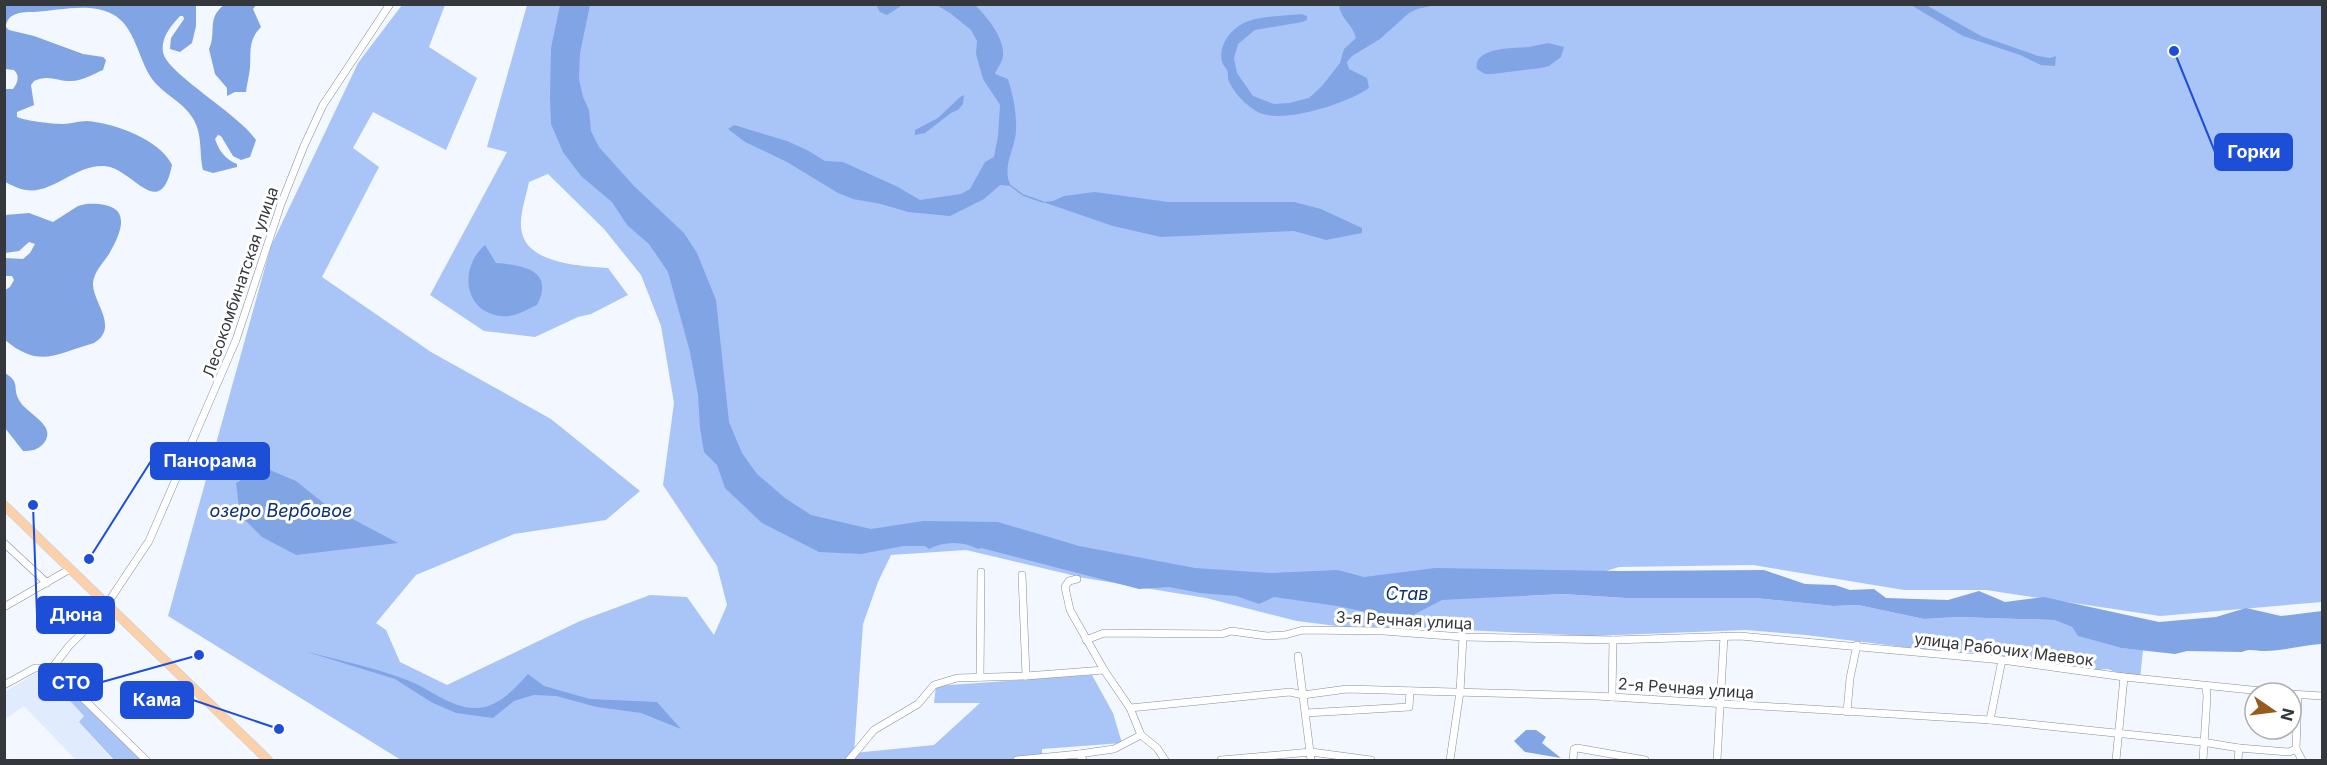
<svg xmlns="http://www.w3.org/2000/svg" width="2327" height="765" viewBox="0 0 2327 765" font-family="Inter,sans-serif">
<rect width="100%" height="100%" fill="#f3f7ff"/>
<path fill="#e1ebfe" d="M44,668L50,679L84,716L79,722L112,760H76L24,706L5,719V692Z"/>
<g fill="#a9c5f8">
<path d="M402,5H445L429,47L477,78L446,150L373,112L353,148L379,167L322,277L431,352L551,419L640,491L606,520L514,534L416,575L376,623L386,630L400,662L447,685L580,621L650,595L687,597L714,635L727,605L717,566L663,485L674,403L661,326L641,275L604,229L548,174L529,182C526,197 518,218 522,233C529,264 582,266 608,268L628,295L591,314L578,317L535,337L484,331L430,295L507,152L487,147L527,5H2322V602L2160,616L1986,590H1904L1753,565L1619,567L1526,596L1562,594L1626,598H1755L1833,606L1858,605L1924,619L1957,617L2054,620L2072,627L2079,636L2121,648L2143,650L2140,679L2107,669L2098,670L2060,664L2051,661L2017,659L1982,653L1928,650L1806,635L1745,630L1591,636L1423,628L1368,630L1297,621L1206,598L1084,578L966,550L891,555L878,582L863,624L854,753L934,745L980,703H934L936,686L1092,675L1113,713L1122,743L1042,749V760H401L168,616L271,246L358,63Z"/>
<path d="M56,674L148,760H114L79,722L84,716L50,679Z"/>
</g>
<g fill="#81a4e4">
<path d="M130,4L196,5V26L192,43L180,52L170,49L171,38L184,19L183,16H180C171,26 161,37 163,52C166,73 239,114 256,140L250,157L241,160L233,156L221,136L218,135L215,139C219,151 226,160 237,164V167L213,173L203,170C199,152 203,133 192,117C182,101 163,94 152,79C138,59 135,25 112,14C89,2 58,11 34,12C23,12 7,12 6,27L9,30L34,36L83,54L103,57L106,60L103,70C93,74 83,81 71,81C57,81 47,74 34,81L31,85L34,105L17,112V117C27,121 52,124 63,124C71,124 78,121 87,121C113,123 160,139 172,165C160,224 132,167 104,166C74,165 53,194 26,190C18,189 12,185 5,182V89H13C18,82 20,76 14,70L5,69V5Z"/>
<path d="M1339,4L1436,5L1417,9L1409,13L1380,39L1352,56L1347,62L1349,69L1367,78L1369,88C1348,103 1289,122 1263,114C1250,110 1233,93 1228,79C1228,78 1228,72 1227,70C1226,68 1223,65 1222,62C1218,47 1229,31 1242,24C1256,16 1284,16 1301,14L1307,16V20L1302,22L1255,30L1238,44L1234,58L1237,73L1253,96L1274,104L1289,103L1309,98L1322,86L1340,63L1344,49L1356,38C1353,24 1340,19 1339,4Z"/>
<path d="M224,5H256L253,9L261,27C248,40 251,51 250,68C249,76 247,84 246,92H235L227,96V88L215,74L209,49C217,31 206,19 224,5Z"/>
<path d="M560,5H590L580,53L579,79L583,97L589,110L591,131L599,147L634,186L684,233L697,253L716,300L729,422L742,453L757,474L785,498L811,515L871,529L923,521L998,522L1079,546L1195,568L1269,573L1338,570L1364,577L1435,568L1619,571L1764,570L1805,584L1835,585L1850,590L1874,589L1886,598L1948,600L1979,591L2005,602L2044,597L2159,622L2216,617L2246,608L2281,616L2322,611V644C2303,645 2284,651 2265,651C2256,651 2250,648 2242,652L2187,651L2175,654L2121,648L2078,636L2072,627L2054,620L1957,617L1924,619L1858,605L1833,606L1755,598H1626L1562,594L1442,600L1413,615L1371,613L1337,606L1274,597L1259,604L1236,596L1200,593L1169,587L1139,589L981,548L978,549C964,541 943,541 929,549L925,546H904L861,554L819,552L762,523L725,488L717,465L704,452L700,428L698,395L690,352L668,272L649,244L627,225L612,202L581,176L563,152L551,124L550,96L551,48Z"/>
<path d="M879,5H975C986,16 1005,38 1003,56C1002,63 997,68 995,74L1008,79C1013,95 1017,114 1016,131C1015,150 1001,167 1011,186L1000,185L984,199L950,216L908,212L881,204L853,199L838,193L787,162L745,142L728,129L734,125L787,141L807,150L825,161L843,162L898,187L920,200L961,194L970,189L985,162L994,157L998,136L1000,105L983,79L976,54L977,41L971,30L950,13L938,6H901L887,15L880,12L877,7Z"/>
<path d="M1911,5H1926L1981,36L2038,56L2050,58L2056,56L2055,66L2041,65L2020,55L1963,36Z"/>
<path d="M1548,43L1564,47L1561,57L1549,66L1541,68L1492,74H1485L1477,69C1472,47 1515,48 1529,47C1535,46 1541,44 1548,43Z"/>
<path d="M964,95L963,104L958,110L951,113L925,133L915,135V130L938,118L960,97Z"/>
<path d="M1095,192L1168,202H1294L1321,209L1362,228V233L1326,240L1294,231L1161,237L1113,226L1043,202L1053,201L1064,196Z"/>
<path d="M86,204C129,202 127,223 109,254C103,263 94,272 93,283C92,302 120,327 94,343C55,354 40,369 5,340V290L10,287L14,280L12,276H5V258L23,259L30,253L35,244L29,242L19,251L5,253V215L29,213L53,222L78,206Z"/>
<path d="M485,245L496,263C523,265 555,270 537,305C526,310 514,318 501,316C463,312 459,267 485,245Z"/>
<path d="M5,373C21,383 12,387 19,400C26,414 58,425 44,443C38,450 32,451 23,451L5,428Z"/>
<path d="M263,467L296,481L326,505L398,543L296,555L262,537L240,515L236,483Z"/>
<path d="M304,651C338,660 373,667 407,680C429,688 450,708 475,708C498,708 513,690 528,674L544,686L590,699L657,702L681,729L641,713L597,707L556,696L534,695L514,701L493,718L456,713L431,702L395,679Z"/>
<path d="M1526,730H1536L1546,737L1542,743L1561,758L1525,752L1514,741Z"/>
</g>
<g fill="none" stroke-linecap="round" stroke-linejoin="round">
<path stroke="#81a4e4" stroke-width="1.5" d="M1011,186L1023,195L1043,202"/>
<g stroke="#878d99" stroke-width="8">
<g id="minor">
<path d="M4,543L47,583"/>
<path d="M1022,575L1026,676"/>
<path d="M1077,579L1069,581L1065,587L1070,610L1104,670L1130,708L1141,735L1157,748L1165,760"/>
<path d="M4,607L70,569"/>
<path d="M1086,640L1104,633L1222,634L1231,631L1267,636L1285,635L1303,630L1383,631L1463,637L1613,640L1740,636L2002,660L2124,677L2281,693"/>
<path d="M1298,656L1311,760"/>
<path d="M52,668L146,760"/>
<path d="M980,677L981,572"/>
<path d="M4,685L35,668H52L69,646L99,616L149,541L236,340L281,204L304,146L323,105L390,4"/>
<path d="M2291,694L2322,696"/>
<path d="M1612,697L1613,640"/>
<path d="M1130,708L1290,692L1303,695L1347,689L1596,696L1990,720L2202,742L2239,748L2289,752L2296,749L2298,695"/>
<path d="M1847,712L1850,678L1857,645"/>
<path d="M1306,713L1409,707L1410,691"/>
<path d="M1990,720L2002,660"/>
<path d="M2296,749L2302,760"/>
<path d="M849,760L874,730L918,704L934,685L957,678L1026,676L1104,670"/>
<path d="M1017,760L1079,754"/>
<path d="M1083,760L1079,754L1114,749L1141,735"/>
<path d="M1221,760L1311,752L1371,760"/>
<path d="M1450,760L1460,692L1463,637"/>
<path d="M1573,760L1574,749L1577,748L1645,760"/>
<path d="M1717,760L1724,636"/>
<path d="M2116,760L2124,677"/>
<path d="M2203,760L2207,697L2206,686"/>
<path d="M2238,760L2239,748"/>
</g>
</g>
<g stroke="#d2d3d4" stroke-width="10">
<path id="major" d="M4,505L268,760"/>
</g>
<use href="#minor" stroke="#fff" stroke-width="7"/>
<use href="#major" stroke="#fdd0a7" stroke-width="8"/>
</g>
<g text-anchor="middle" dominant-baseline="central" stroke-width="6" stroke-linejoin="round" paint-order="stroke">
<g font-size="16" fill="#34373b" stroke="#fff">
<text transform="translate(240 282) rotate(-71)">Лесокомбинатская улица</text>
<text transform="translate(1404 620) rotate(3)">3-я Речная улица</text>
<text transform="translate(2004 649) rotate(7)">улица Рабочих Маевок</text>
<text transform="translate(1686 688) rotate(4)">2-я Речная улица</text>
</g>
<g font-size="18" font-style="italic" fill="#0b2f78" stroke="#fff">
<text x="281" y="510">озеро Вербовое</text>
<text x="1407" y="593">Став</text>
</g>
</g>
<path fill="none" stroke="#1d4ed8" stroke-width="2" d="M2174 51L2215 152M89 559L151 461M33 505L37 615M199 655L102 682M279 729L193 700"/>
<g fill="#1d4ed8" stroke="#fff" stroke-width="2">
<circle cx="2174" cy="51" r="6"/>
<circle cx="89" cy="559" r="6"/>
<circle cx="33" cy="505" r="6"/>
<circle cx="199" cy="655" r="6"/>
<circle cx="279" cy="729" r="6"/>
</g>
<g fill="#1d4ed8" stroke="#1d4ed8" stroke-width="2">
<rect x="2215" y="134" width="77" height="36" rx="6"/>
<rect x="151" y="443" width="118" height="36" rx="6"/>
<rect x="37" y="597" width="77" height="36" rx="6"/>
<rect x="39" y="664" width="63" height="36" rx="6"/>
<rect x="121" y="682" width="72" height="36" rx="6"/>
</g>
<g font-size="18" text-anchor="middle" font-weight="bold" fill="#fff">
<text x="2254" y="158">Горки</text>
<text x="210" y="467">Панорама</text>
<text x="76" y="621">Дюна</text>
<text x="71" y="689">СТО</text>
<text x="157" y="706">Кама</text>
</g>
<rect width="2327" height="765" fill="none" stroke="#34373b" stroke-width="12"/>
<g transform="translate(2273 711) rotate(104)"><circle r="28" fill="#ffffff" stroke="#aeafb1" stroke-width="1.5"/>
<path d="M0-4.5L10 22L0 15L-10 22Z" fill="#965b1b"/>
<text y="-9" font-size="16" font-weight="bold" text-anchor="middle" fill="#34373b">N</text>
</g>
</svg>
